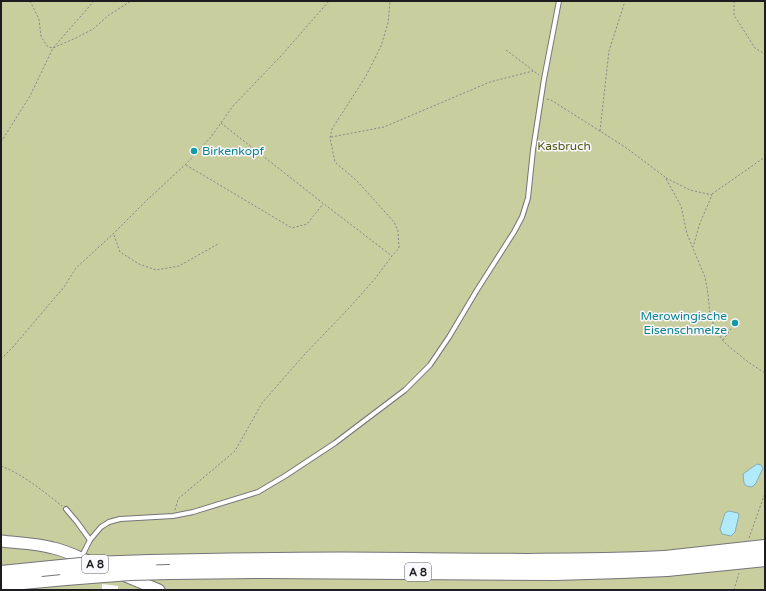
<svg xmlns="http://www.w3.org/2000/svg" width="766" height="591" viewBox="0 0 766 591" font-family="'Varela Round',sans-serif">
<rect width="100%" height="100%" fill="#f9f9fe"/>
<path fill="#c8ce9d" d="M1,1H765V590H118V586L102,584V590H1Z"/>
<g fill="#b1eafb" stroke="#85acb9">
<path d="M757,464L761,465L763,468L756,483L752,487L746,486L744,483L743,474Z"/>
<path d="M729,511L738,513L739,515L735,532L731,536L722,534L720,529L725,513Z"/>
</g>
<g fill="none" stroke-linecap="round" stroke-linejoin="round">
<g stroke="#75747b" stroke-width="6">
<g id="lane">
<path d="M66,509L77,522L90,540"/>
<path d="M82,556L90,540L101,527L109,522L120,519L173,516L193,512L258,492L285,476L335,443L405,390L430,365L449,337L477,290L514,232L522,217L528,198L533,150L544,79L559,1"/>
</g>
</g>
<g stroke="#75747b" stroke-width="13">
<g id="secondary">
<path d="M1,541C18,543 36,543 53,548C67,551 80,558 94,563"/>
<path d="M123,575L159,590"/>
</g>
</g>
<g stroke="#75747b" stroke-width="16">
<g id="highway">
<path d="M150,562C237,560 324,559 411,560C496,561 580,562 665,558"/>
<path d="M170,572L265,571L555,573L621,571L667,569"/>
<path d="M1,573L41,569"/>
<path d="M1,584L66,578"/>
</g>
</g>
<g stroke="#86868a" stroke-width="1" stroke-dasharray="2 2" stroke-linecap="butt">
<path d="M30,1L39,19L41,37L48,47L53,48L78,37L93,29L109,15L131,1"/>
<path d="M734,1V15L755,48L765,54"/>
<path d="M506,50L539,75"/>
<path d="M547,99L551,100L625,147L665,177L681,206L687,234L705,277L708,294L710,315L715,328L723,341L733,350L751,364L765,373"/>
<path d="M221,123L324,204L392,256"/>
<path d="M600,131L609,51L625,1"/>
<path d="M331,137L384,127L490,82L533,71"/>
<path d="M1,142L30,96L53,48L94,1"/>
<path d="M186,165L292,228L307,224L323,204"/>
<path d="M666,178L690,190L712,195L700,223L693,247"/>
<path d="M712,194L765,157"/>
<path d="M114,235L120,252L139,264L156,270L179,266L218,244"/>
<path d="M723,340L735,323"/>
<path d="M1,359L13,347L64,287L76,268L113,234L147,200L186,164L211,137L233,106L280,57L329,1"/>
<path d="M1,466C24,475 43,491 62,506"/>
<path d="M175,510L178,499L235,451L262,403L304,355L350,307L374,280L392,256L399,248L398,231L394,222L357,181L335,162L330,138L332,129L366,76L381,46L388,23L390,1"/>
<path d="M749,538L765,493"/>
<path d="M734,590L739,573"/>
</g>
<use href="#lane" stroke="#fff" stroke-width="4"/>
<use href="#secondary" stroke="#fff" stroke-width="11"/>
<use href="#highway" stroke="#fff" stroke-width="14"/>
<g stroke="#75747b" stroke-width="16" stroke-linecap="butt">
<g id="highway-bridge">
<path d="M665,558L765,547"/>
<path d="M41,569L91,564L150,562"/>
<path d="M667,569L765,559"/>
<path d="M66,578L130,573L170,572"/>
</g>
</g>
<use href="#highway-bridge" stroke="#fff" stroke-width="14"/>
</g>
<g fill="#0f9aa8" stroke="#f9f9fe" stroke-width="1.5">
<circle cx="194" cy="151" r="4"/>
<circle cx="735" cy="323" r="4"/>
</g>
<g text-anchor="middle" dominant-baseline="central" stroke-width="3" stroke-linejoin="round" paint-order="stroke">
<g fill="#f9f9fe" stroke="#5f5f63" stroke-width="1">
<rect x="82" y="555" width="26" height="18" rx="3"/>
<rect x="405" y="563" width="26" height="18" rx="3"/>
</g>
<g font-size="11" font-weight="bold" fill="#1d1d20">
<text x="95" y="564">A 8</text>
<text x="418" y="572">A 8</text>
</g>
<g font-size="12" fill="#525614" stroke="#f9f9fe">
<text x="564" y="146">Kasbruch</text>
</g>
<g font-size="12" fill="#0d838f" stroke="#f9f9fe" text-anchor="start">
<text x="202" y="151">Birkenkopf</text>
<text x="727" y="316" text-anchor="end">Merowingische<tspan x="727" dy="14">Eisenschmelze</tspan></text>
</g>
</g>
<rect width="766" height="591" fill="none" stroke="#1d1d20" stroke-width="4"/>
</svg>
